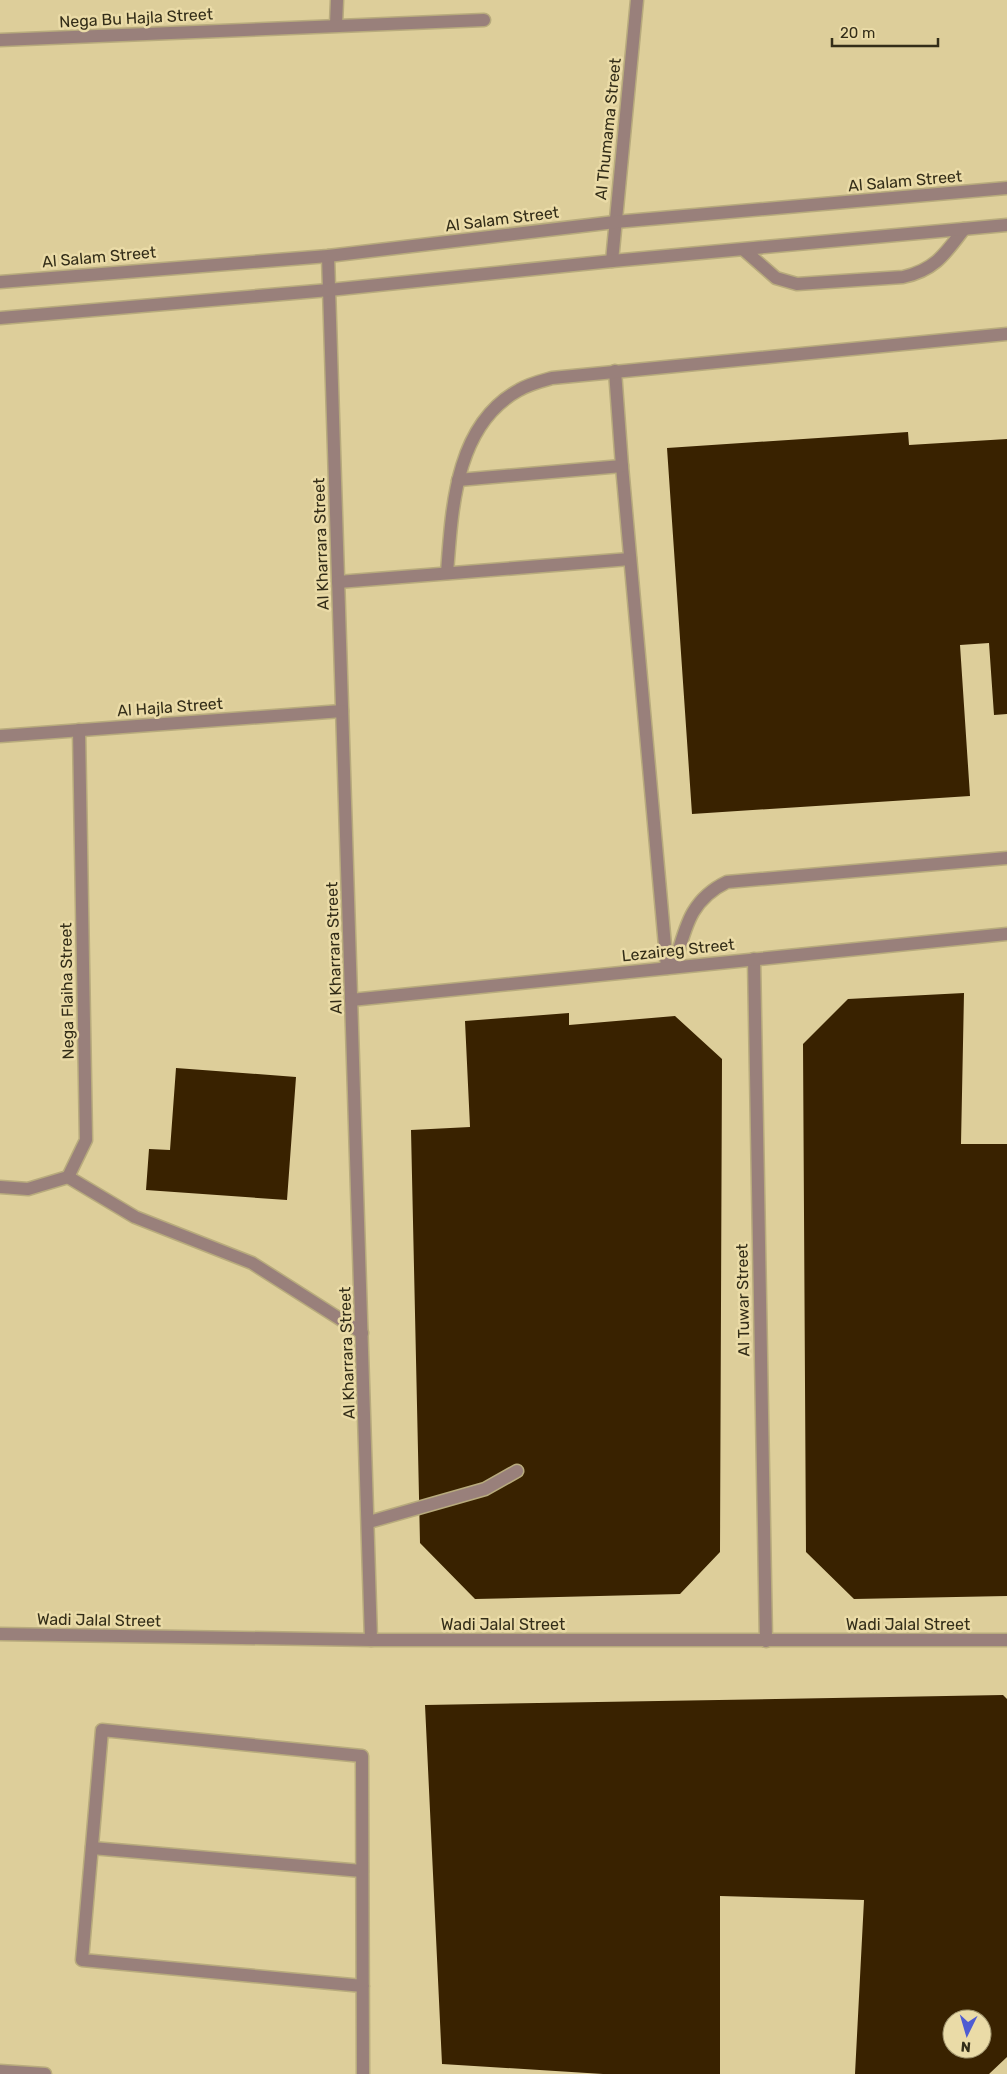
<svg xmlns="http://www.w3.org/2000/svg" width="1007" height="2074" viewBox="0 0 1007 2074" font-family="Rubik,sans-serif">
<rect width="100%" height="100%" fill="#ddce9a"/>
<g fill="#392200" fill-rule="evenodd">
<path d="M908,432L909,445L1007,439V714L994,715L989,643L960,645L970,796L692,814L667,448Z"/>
<path d="M964,993L961,1144H1007V1596L854,1599L806,1552L803,1044L848,999Z"/>
<path d="M569,1013V1025L675,1016L722,1059L720,1552L680,1594L475,1599L420,1543L411,1130L470,1127L465,1021Z"/>
<path d="M176,1068L296,1077L287,1200L146,1190L149,1149L170,1150Z"/>
<path d="M1003,1695L1007,1699V2057L989,2074H855L864,1900L720,1896V2074H603L442,2064L425,1705ZM952,2019H982V2049H952Z"/>
</g>
<g fill="none" stroke-linecap="round" stroke-linejoin="round">
<g stroke="#b8ab7d" stroke-width="15">
<g id="minor">
<path d="M336,25L337,0"/>
<path d="M0,40L484,20"/>
<path d="M744,250L776,278L797,284L903,277C935,270 945,254 964,229"/>
<path d="M328,256L371,1640"/>
<path d="M612,261L637,0"/>
<path d="M0,282L328,256L615,222L1007,188"/>
<path d="M0,318L329,290L612,261L1007,225"/>
<path d="M615,371L622,466L667,968"/>
<path d="M458,480L622,466"/>
<path d="M447,573C452,508 455,425 519,390C529,384 541,381 552,378L1007,334"/>
<path d="M338,582L630,559"/>
<path d="M0,736L342,711"/>
<path d="M754,959L766,1641"/>
<path d="M674,967C685,930 689,900 727,882L1007,858"/>
<path d="M351,1000L1007,934"/>
<path d="M68,1177L135,1217L252,1263L362,1333"/>
<path d="M0,1187L28,1189L68,1177L86,1140L79,730"/>
<path d="M369,1522L485,1489L517,1471"/>
<path d="M0,1634L371,1640H1007"/>
<path d="M92,1848L362,1871"/>
<path d="M363,1986L82,1960L102,1730L362,1756L363,2074"/>
<path d="M0,2071L45,2074"/>
</g>
</g>
<use href="#minor" stroke="#99807b" stroke-width="12"/>
</g>
<g text-anchor="middle" dominant-baseline="central" stroke-width="5" stroke-linejoin="round" paint-order="stroke">
<g font-size="16" fill="#332d18" stroke="#eadba7">
<text transform="translate(136 18) rotate(-3)">Nega Bu Hajla Street</text>
<text transform="translate(608 129) rotate(-84)">Al Thumama Street</text>
<text transform="translate(905 181) rotate(-5)">Al Salam Street</text>
<text transform="translate(502 219) rotate(-7)">Al Salam Street</text>
<text transform="translate(99 257) rotate(-5)">Al Salam Street</text>
<text transform="translate(321 544) rotate(-92)">Al Kharrara Street</text>
<text transform="translate(170 707) rotate(-4)">Al Hajla Street</text>
<text transform="translate(334 948) rotate(-92)">Al Kharrara Street</text>
<text transform="translate(678 950) rotate(-6)">Lezaireg Street</text>
<text transform="translate(67 991) rotate(-91)">Nega Flaiha Street</text>
<text transform="translate(743 1300) rotate(-91)">Al Tuwar Street</text>
<text transform="translate(347 1353) rotate(-92)">Al Kharrara Street</text>
<text transform="translate(99 1620) rotate(1)">Wadi Jalal Street</text>
<text x="503" y="1624">Wadi Jalal Street</text>
<text x="908" y="1624">Wadi Jalal Street</text>
</g>
</g>
<g transform="translate(967 2034) rotate(185)"><circle r="24" fill="#eadba7" stroke="#a1956e"/>
<path d="M0-4L9 19L0 12L-9 19Z" fill="#4e5cd2"/>
<text y="-8" font-size="14" font-weight="bold" text-anchor="middle" fill="#332d18">N</text>
</g>
<path d="M832 38v8h106v-8" fill="none" stroke="#332d18" stroke-width="2.5"/>
<text x="840" y="38" font-size="15" fill="#332d18" stroke="#eadba7" stroke-width="4" paint-order="stroke">20 m</text>
</svg>
